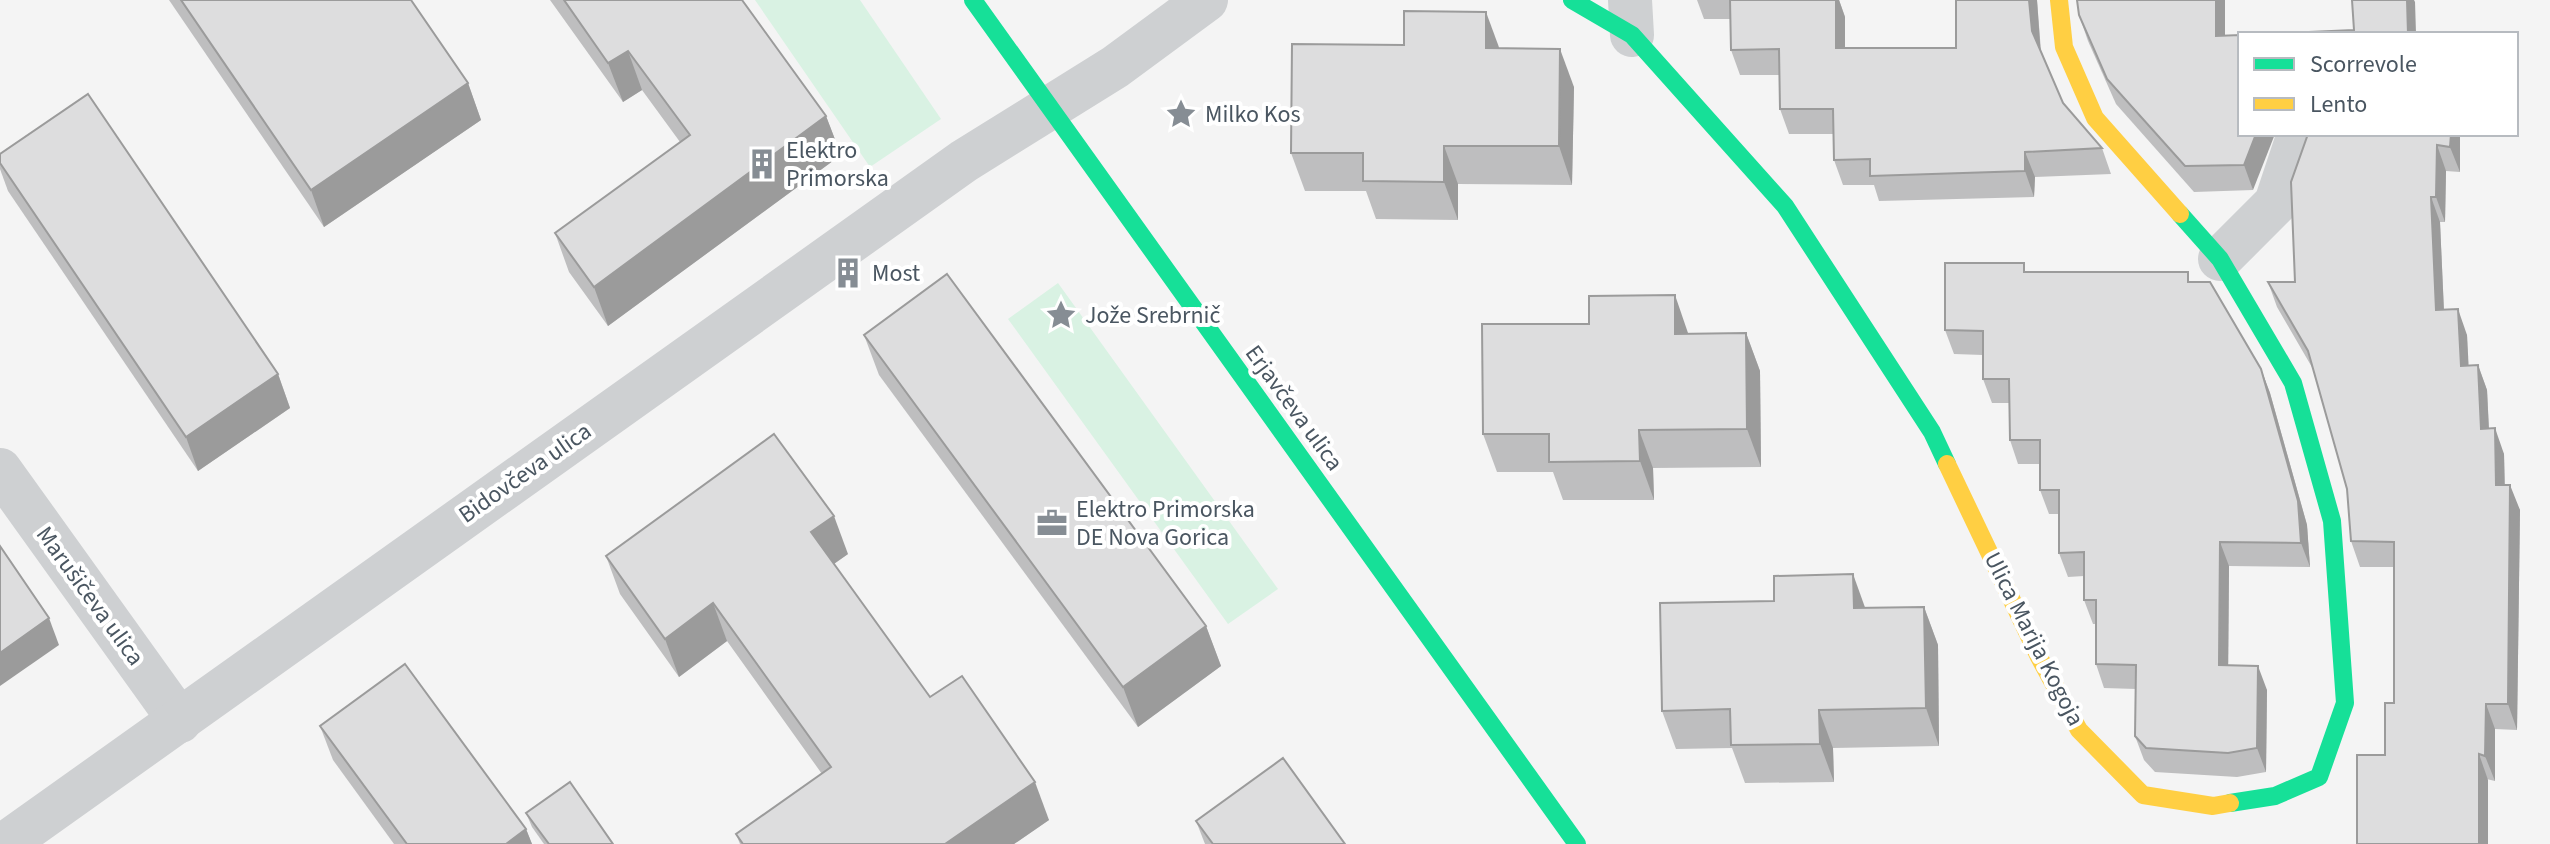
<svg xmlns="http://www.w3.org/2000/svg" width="2550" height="844" viewBox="0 0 2550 844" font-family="'Source Sans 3',sans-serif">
<rect width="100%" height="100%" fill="#f4f4f4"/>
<g fill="#d9f2e3">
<path d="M755,0H860L941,119L870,167Z"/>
<path d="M1058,283L1278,589L1228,624L1008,319Z"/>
</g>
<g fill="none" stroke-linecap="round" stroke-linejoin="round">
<g stroke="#ced0d2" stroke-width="44">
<path d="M1630,0L1632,35"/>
<path d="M2220,259L2276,203L2299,134"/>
<path d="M0,470L180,721"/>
<path d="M5,844L964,161L1115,67L1206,0"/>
</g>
<g stroke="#16e098" stroke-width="18">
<path d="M973,0L1577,844"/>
<path d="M1572,0L1632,35L1785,206L1932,432L1947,464"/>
<path d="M2180,214L2220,259L2293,383L2332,521L2345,703L2319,777L2275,796L2230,803"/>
</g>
<g stroke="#ffcf43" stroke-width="18">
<path d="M2059,0L2064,47L2095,118L2180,214"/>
<path d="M1947,464L2039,657L2079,730L2143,795L2213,806L2230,803"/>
</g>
</g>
<g fill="#bebebf">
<path d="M169,0H411L468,83L481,120L324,227Z"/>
<path d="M550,0H742L826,116L841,155L608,326L569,272L555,233L680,142L642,90L623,102Z"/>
<path d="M1697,0H1839L1845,17V48H1956V0H2037L2041,51L2063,103L2102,148L2111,174L2035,177L2034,197L1879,201L1874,185H1843L1834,160V134H1789L1780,109V75H1740L1731,50L1730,19H1704Z"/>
<path d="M2079,15L2225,36L2253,190L2194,192L2116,104L2088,41Z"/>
<path d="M1499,48L1574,87L1572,185L1458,184V220L1376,219L1366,191H1305L1291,153Z"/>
<path d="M2308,134H2460V172L2446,171L2445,222H2440L2444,310L2467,335L2468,365H2478L2487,390L2489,428L2504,454L2505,485L2520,510L2517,730L2495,729V781L2385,755L2394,703V567H2360L2351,541L2347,489L2313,369L2277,307L2268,282H2295Z"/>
<path d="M0,154L278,374L290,408L198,471L8,191L0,169Z"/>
<path d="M2028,272L2192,282L2261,369L2270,393L2307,525L2310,567L2229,566L2228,666L2267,690L2266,772L2237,777L2155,772L2144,760L2135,736L2136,689L2104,688L2096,664V624H2093L2084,600V576L2068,577L2059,553V514H2049L2040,490V464H2018L2010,440L2009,403H1992L1983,379V355L1954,354L1945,330Z"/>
<path d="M1746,333L1760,371L1761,467L1653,468L1654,500H1563L1553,472H1497L1483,434L1688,334Z"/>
<path d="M864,335L1206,626L1221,666L1138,727L879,375Z"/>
<path d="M848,554L834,564L930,697L1049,820L1014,844H740L736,834L822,774L727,641L679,677L620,594L606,556Z"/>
<path d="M1924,607L1938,645L1939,746L1833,748L1834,782L1745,783L1732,748L1676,749L1662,711L1866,608Z"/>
<path d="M320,726L526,829L532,844H394L333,760Z"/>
<path d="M526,813L613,844H544L532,827Z"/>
<path d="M1196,821L1345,844H1205Z"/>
</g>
<g fill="#9b9b9b">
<path d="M1836,0H1839L1845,17V74L1836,48Z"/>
<path d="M2029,0H2037L2041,57L2032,31Z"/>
<path d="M2216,0H2225V62L2216,36Z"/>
<path d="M2407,0H2414L2415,2L2416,34H2408Z"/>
<path d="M1486,12L1500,50L1486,48Z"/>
<path d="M1560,49L1574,87L1572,185L1559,146Z"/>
<path d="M628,51L642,90L623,102L608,63Z"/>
<path d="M468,83L481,120L324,227L311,190Z"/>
<path d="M826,116L841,155L608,326L594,287Z"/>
<path d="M2256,134H2275L2253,190L2244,165Z"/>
<path d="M2451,134H2460V172L2450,147Z"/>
<path d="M2437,145L2446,171L2445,222L2436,197Z"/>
<path d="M1444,146L1458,184V220L1444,182Z"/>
<path d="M2025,152L2035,177L2034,197L2025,171Z"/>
<path d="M2431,197L2440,222L2445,336L2436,310Z"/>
<path d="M1675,295L1688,333L1689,372L1675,334Z"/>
<path d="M2458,309L2467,335L2470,392L2461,366Z"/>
<path d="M1746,333L1760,371L1761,467L1747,429Z"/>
<path d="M2478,365L2487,390L2490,454L2481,429Z"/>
<path d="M2261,369L2270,393L2307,525L2310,567L2301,543Z"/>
<path d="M278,374L290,408L198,471L186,437Z"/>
<path d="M2495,428L2504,454L2505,510L2496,485Z"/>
<path d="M1639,430L1653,468L1654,500L1640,461Z"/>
<path d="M2510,485L2520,510L2517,730L2508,704Z"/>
<path d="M834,516L848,554L825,570L811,532Z"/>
<path d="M2220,542L2229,566L2228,689L2219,665Z"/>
<path d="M1853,574L1867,613L1854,608Z"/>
<path d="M713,603L727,641L679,677L665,639Z"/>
<path d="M1924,607L1938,645L1939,746L1926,708Z"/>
<path d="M49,618L59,645L0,686V653Z"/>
<path d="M1206,626L1221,666L1138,727L1123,687Z"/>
<path d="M2258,666L2267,690L2266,772L2257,748Z"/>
<path d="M2486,704L2495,729V781L2485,756Z"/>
<path d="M1819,710L1833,748L1834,782L1820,744Z"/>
<path d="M2479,754L2488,780V844H2479Z"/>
<path d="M1035,782L1049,820L1014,844H945Z"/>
<path d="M526,829L532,844H506Z"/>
</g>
<g fill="#ddddde" stroke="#9b9b9b" stroke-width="2">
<path d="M181,0H411L468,83L311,190Z"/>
<path d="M564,0H742L826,116L594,287L555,233L690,135L628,51L608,63Z"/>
<path d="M1730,0H1836V48H1956V0H2029L2032,31L2063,103L2102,148L2025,152V171L1870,176V159L1834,160L1833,109H1780L1779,49L1731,50Z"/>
<path d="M2077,0H2216V36L2240,35V134H2256L2244,165L2185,166L2107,79L2079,15Z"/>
<path d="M2352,0H2407L2408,34H2260L2354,30Z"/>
<path d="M1404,11L1486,12V48L1560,49L1559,146H1444V182L1363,181V153H1291L1292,44L1404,45Z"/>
<path d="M88,94L278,374L186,437L0,163V154Z"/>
<path d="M2308,134H2451L2450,147L2437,145L2436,197H2431L2436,310L2458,309L2461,366L2478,365L2481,429L2495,428L2496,485H2510L2508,704H2486L2485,756L2479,754V844H2357V755H2385V703H2394V542L2351,541L2347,489L2308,351L2268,282H2295L2291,182Z"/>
<path d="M1945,263H2024V272H2188V282H2210L2261,369L2298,501L2301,543L2220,542L2219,665L2258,666L2257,748L2228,753L2146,748L2135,736L2136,665L2096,664V600H2084V552L2059,553V490H2040V440H2010L2009,379H1983V331L1945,330Z"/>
<path d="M947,274L1206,626L1123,687L864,335Z"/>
<path d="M1675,295V334L1746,333L1747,429L1639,430L1640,461L1549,462V434H1483L1482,324H1589V296Z"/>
<path d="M774,434L834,516L811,532L930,697L962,676L1035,782L945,844H743L736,834L831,767L713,603L665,639L606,556Z"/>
<path d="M0,546L49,618L0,653Z"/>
<path d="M1853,574L1854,608L1924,607L1926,708L1819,710L1820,744L1731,745L1730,709L1662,711L1660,603L1774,601V576Z"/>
<path d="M405,664L526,829L506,844H407L320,726Z"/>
<path d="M1283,758L1345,844H1213L1196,821Z"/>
<path d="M570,782L613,844H549L526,813Z"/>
</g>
<defs>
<g id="sight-bare" transform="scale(2.4)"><path d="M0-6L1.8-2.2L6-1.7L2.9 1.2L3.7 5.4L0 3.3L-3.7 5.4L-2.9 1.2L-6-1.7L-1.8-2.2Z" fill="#868d94" stroke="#fff" stroke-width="2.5" paint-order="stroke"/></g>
<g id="building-bare" transform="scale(2.4)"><path d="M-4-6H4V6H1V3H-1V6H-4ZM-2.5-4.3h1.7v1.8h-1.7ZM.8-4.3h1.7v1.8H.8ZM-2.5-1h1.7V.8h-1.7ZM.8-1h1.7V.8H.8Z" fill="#868d94" stroke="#fff" stroke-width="2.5" paint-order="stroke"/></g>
<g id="office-bare" transform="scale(2.4)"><path d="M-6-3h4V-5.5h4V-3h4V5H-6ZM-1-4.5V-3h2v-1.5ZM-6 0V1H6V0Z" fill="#868d94" stroke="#fff" stroke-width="2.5" paint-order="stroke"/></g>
</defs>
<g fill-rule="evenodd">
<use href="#sight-bare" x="1181" y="114"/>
<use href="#building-bare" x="762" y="164"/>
<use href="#building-bare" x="848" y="273"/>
<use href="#sight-bare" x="1061" y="315"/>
<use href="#office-bare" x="1052" y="523"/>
</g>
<g text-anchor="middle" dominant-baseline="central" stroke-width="8" stroke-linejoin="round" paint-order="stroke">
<g font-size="24" fill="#4a5661" stroke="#fff" text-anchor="start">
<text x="1205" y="114">Milko Kos</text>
<text x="786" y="150">Elektro<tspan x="786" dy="28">Primorska</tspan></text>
<text x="872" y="273">Most</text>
<text x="1085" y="315">Jože Srebrnič</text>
<text x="1076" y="509">Elektro Primorska<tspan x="1076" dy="28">DE Nova Gorica</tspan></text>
</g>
<g font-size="24" fill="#4a5661" stroke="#fff">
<text transform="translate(1294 408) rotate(54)">Erjavčeva ulica</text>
<text transform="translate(525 473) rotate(-35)">Bidovčeva ulica</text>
<text transform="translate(90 596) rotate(54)">Marušičeva ulica</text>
<text transform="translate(2034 639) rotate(63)">Ulica Marija Kogoja</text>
</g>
</g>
<rect x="2238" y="32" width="280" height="104" fill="#ffffff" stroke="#b7bbc0" stroke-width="2"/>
<rect x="2254" y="58" width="40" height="12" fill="#16e098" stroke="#b7bbc0" stroke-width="2"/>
<text x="2310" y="72" font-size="24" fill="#4a5661">Scorrevole</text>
<rect x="2254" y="98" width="40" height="12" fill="#ffcf43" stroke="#b7bbc0" stroke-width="2"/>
<text x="2310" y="112" font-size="24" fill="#4a5661">Lento</text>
</svg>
